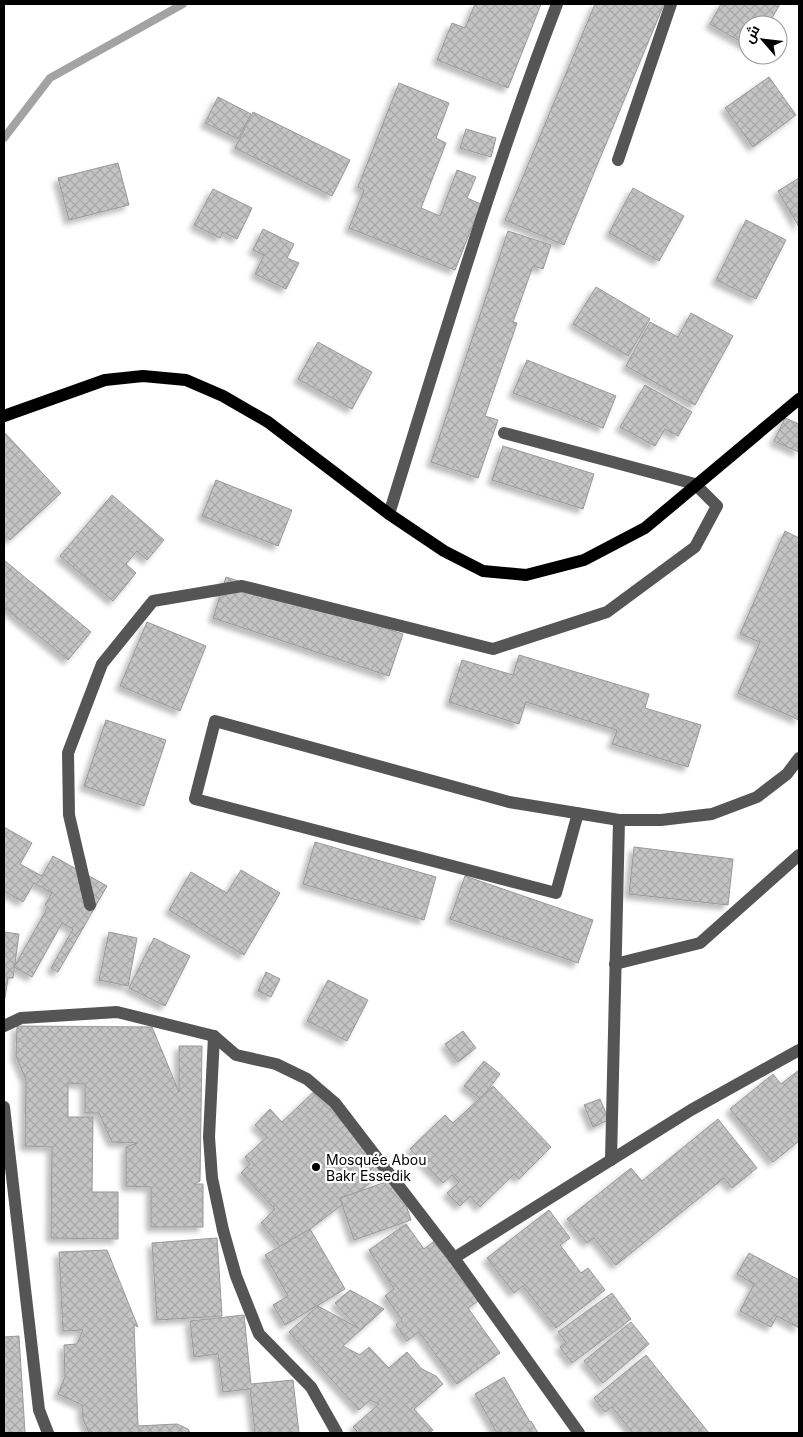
<svg xmlns="http://www.w3.org/2000/svg" width="803" height="1437" viewBox="0 0 803 1437" font-family="Inter,Cairo,sans-serif">
<defs>
<pattern id="building-cross-hatch" width="8" height="8" patternUnits="userSpaceOnUse" patternTransform="scale(1.25)"><rect width="8" height="8" fill="#c4c4c4"/><path d="M0 0l8 8M0 8l8-8" fill="none" stroke="#a7a7a7"/></pattern>
<filter id="shadow"><feDropShadow dx="-4.5" dy="4.5" stdDeviation="2.5" flood-color="#0004"/></filter>
</defs>
<rect width="100%" height="100%" fill="#fff"/>
<g fill="none" stroke-linecap="round" stroke-linejoin="round">
<path stroke="#a3a3a3" stroke-width="8" d="M4,138L50,78L183,4"/>
</g>
<g fill="url(#building-cross-hatch)" stroke="#999" filter="url(#shadow)">
<path d="M475,4H541L508,88L437,60L452,23L465,28Z"/>
<path d="M595,4H664L564,245L505,220Z"/>
<path d="M721,4H780L768,25H748V46L710,24Z"/>
<path d="M769,77L796,115L753,147L725,108Z"/>
<path d="M399,83L449,103L436,138L446,143L421,208L440,216L457,170L476,177L467,198L481,204L455,270L349,228L364,190L358,187Z"/>
<path d="M218,97L251,114L238,139L205,123Z"/>
<path d="M253,112L350,160L332,196L235,148Z"/>
<path d="M466,129L496,138L491,157L460,148Z"/>
<path d="M118,163L129,205L69,220L58,178Z"/>
<path d="M799,178V227L778,191Z"/>
<path d="M633,188L684,216L659,261L609,233Z"/>
<path d="M213,189L252,208L237,239L223,232L220,238L194,225Z"/>
<path d="M746,220L786,240L756,299L716,280Z"/>
<path d="M263,229L294,244L287,258L299,263L286,289L255,274L264,255L253,250Z"/>
<path d="M508,231L551,245L543,269L533,266L513,322L517,323L485,416L498,420L478,478L431,462Z"/>
<path d="M596,287L650,319L628,356L573,324Z"/>
<path d="M691,313L733,336L695,405L626,366L650,322L678,337Z"/>
<path d="M318,342L372,372L352,409L298,379Z"/>
<path d="M527,360L616,396L603,428L513,393Z"/>
<path d="M645,385L692,412L678,436L665,429L655,446L620,427Z"/>
<path d="M785,418L799,424V452L774,441Z"/>
<path d="M4,432L61,493L10,540L4,533Z"/>
<path d="M503,446L594,474L583,509L492,480Z"/>
<path d="M216,480L292,510L278,546L202,516Z"/>
<path d="M112,495L164,540L147,560L137,551L126,564L136,573L113,601L60,556Z"/>
<path d="M785,531L799,538V720L738,693L760,642L740,634Z"/>
<path d="M4,560L91,632L68,660L4,607Z"/>
<path d="M226,577L403,634L389,676L213,618Z"/>
<path d="M147,622L206,646L180,711L120,686Z"/>
<path d="M519,655L649,694L645,708L701,725L688,767L612,744L617,730L526,702L519,724L449,702L462,660L513,675Z"/>
<path d="M106,720L166,740L144,806L84,786Z"/>
<path d="M4,827L32,843L20,864L42,876L53,856L107,886L58,972L51,968L73,929L62,923L32,977L14,967L48,907L45,905L52,893L34,883L23,902L4,891Z"/>
<path d="M315,842L436,877L424,920L303,884Z"/>
<path d="M634,847L733,859L728,905L629,894Z"/>
<path d="M241,870L280,893L244,955L169,910L191,872L227,893Z"/>
<path d="M465,876L593,920L578,963L450,919Z"/>
<path d="M4,932L19,934L13,978H8L5,998H4Z"/>
<path d="M109,932L137,938L128,986L99,980Z"/>
<path d="M154,938L190,956L165,1006L129,988Z"/>
<path d="M266,972L280,979L271,997L258,991Z"/>
<path d="M328,980L368,1000L347,1041L307,1021Z"/>
<path d="M17,1026L152,1027L179,1092V1046H202L200,1181L194,1184H203V1227H151V1187L126,1186V1147L137,1143L112,1142L99,1113H85V1084L68,1083V1117H93L92,1192H118V1239L51,1238L52,1147L25,1146L26,1080L16,1056Z"/>
<path d="M463,1031L476,1048L458,1062L445,1044Z"/>
<path d="M484,1061L500,1074L481,1099L464,1086Z"/>
<path d="M799,1070V1141L773,1162L730,1109L773,1074L781,1084Z"/>
<path d="M493,1086L551,1147L519,1179L514,1174L480,1207L470,1196L460,1206L447,1193L459,1182L452,1175L443,1183L410,1149L445,1115L453,1123Z"/>
<path d="M318,1088L387,1170L283,1250L261,1223L275,1209L241,1173L250,1164L245,1157L267,1137L255,1125L270,1109L282,1122Z"/>
<path d="M600,1099L609,1120L593,1127L584,1105Z"/>
<path d="M718,1119L757,1168L732,1188L724,1178L616,1265L594,1238L587,1243L567,1219L631,1168L642,1181Z"/>
<path d="M397,1178L411,1220L354,1240L340,1198Z"/>
<path d="M549,1210L570,1238L560,1245L581,1273L588,1268L605,1290L556,1328L523,1286L514,1293L487,1258Z"/>
<path d="M406,1224L424,1249L437,1239L481,1299L468,1308L500,1353L457,1384L419,1332L407,1341L396,1325L402,1320L385,1296L394,1289L369,1250Z"/>
<path d="M310,1229L345,1289L285,1325L273,1305L288,1296L265,1255Z"/>
<path d="M217,1238L222,1316L157,1320L152,1243Z"/>
<path d="M107,1250L138,1327L134,1325L138,1426L177,1424L188,1429L190,1433H89L83,1419L82,1405L58,1394L65,1377L64,1345L77,1344L83,1330L63,1331L59,1252Z"/>
<path d="M749,1253L799,1280V1328L777,1316L771,1327L740,1311L754,1284L737,1274Z"/>
<path d="M350,1290L384,1309L343,1346L360,1355L369,1347L389,1368L407,1352L422,1369L436,1376L443,1384L414,1409L433,1430L429,1433H355L357,1431L353,1427L379,1404L370,1400L359,1410L289,1332L318,1306L358,1328L335,1303Z"/>
<path d="M612,1293L631,1319L572,1363L560,1347L566,1342L558,1332Z"/>
<path d="M244,1315L251,1384L293,1380L299,1433H255L250,1389L223,1392L218,1354L194,1357L190,1321Z"/>
<path d="M631,1322L649,1344L603,1383L584,1361Z"/>
<path d="M19,1336L25,1433H4V1337Z"/>
<path d="M646,1355L709,1433H633L612,1407L605,1412L594,1398Z"/>
<path d="M504,1377L530,1422L531,1421L538,1433H497L475,1394Z"/>
</g>
<g fill="none" stroke-linecap="round" stroke-linejoin="round">
<g stroke="#555" stroke-width="12">
<path d="M618,160L671,4"/>
<path d="M389,514C442,343 493,171 557,4"/>
<path d="M578,813L556,893L195,799L215,721L509,802L619,820H661L712,814L757,797L787,774L799,758"/>
<path d="M90,905L69,815L68,753L102,664L153,601L242,586L493,649L607,612L695,547L717,506L695,484L504,433"/>
<path d="M615,964L700,943L799,855"/>
<path d="M4,1026L21,1018L117,1012L214,1036L236,1055L276,1064L307,1079L335,1103L454,1258L579,1433"/>
<path d="M214,1036L209,1137L212,1178L223,1230L236,1276L259,1334L311,1387L337,1433"/>
<path d="M4,1107L39,1410L48,1433"/>
<path d="M611,1160L619,820"/>
<path d="M454,1258L691,1110L799,1050"/>
</g>
<path stroke="#000" stroke-width="12" d="M4,416L105,380L143,376L186,380L223,396L268,422L389,514L444,551L483,571L526,575L584,560L645,528L799,399"/>
</g>
<circle fill="#000" stroke="#fff" stroke-width="2" cx="316" cy="1167" r="5"/>
<g text-anchor="middle" dominant-baseline="central" stroke-width="4.5" stroke-linejoin="round" paint-order="stroke">
<g font-size="14" fill="#000" stroke="#fff" text-anchor="start">
<text x="326" y="1159">Mosquée Abou<tspan x="326" dy="16">Bakr Essedik</tspan></text>
</g>
</g>
<rect width="803" height="1437" fill="none" stroke="#000000" stroke-width="10"/>
<g transform="translate(763 40) rotate(298)"><circle r="24" fill="#ffffff" stroke="#999999"/>
<path d="M0-4L9 19L0 12L-9 19Z" fill="#000000"/>
<text y="-8" font-size="14" font-weight="bold" text-anchor="middle" fill="#000000">ش</text>
</g>
</svg>
